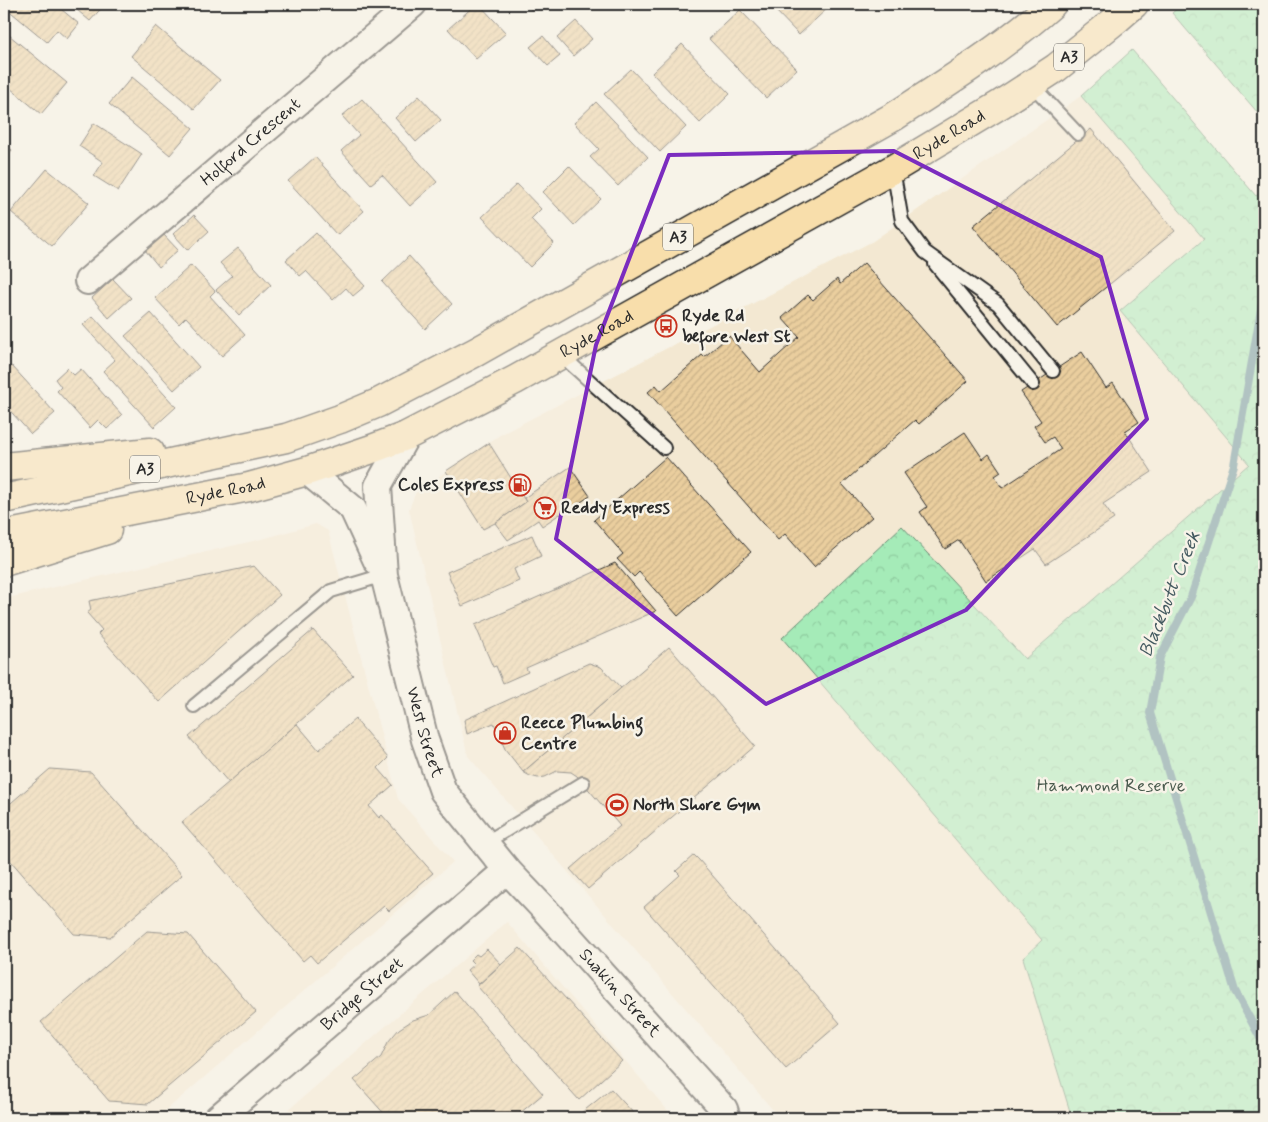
<svg xmlns="http://www.w3.org/2000/svg" width="1268" height="1122" viewBox="0 0 1268 1122" font-family="Mynerve,sans-serif">
<defs>
<pattern id="forest-crowns" width="20" height="18" patternUnits="userSpaceOnUse" patternTransform="scale(1.25)"><rect width="20" height="18" fill="#a5ebb8"/><path d="M2 6a3 3 0 1 1 6 0M12 15a3 3 0 1 1 6 0" fill="none" stroke="#8eca9e"/></pattern>
<pattern id="building-hatch" width="6" height="6" patternUnits="userSpaceOnUse" patternTransform="scale(1.25)"><rect width="6" height="6" fill="#eace9e"/><path d="M-1 1l2-2M0 6l6-6M5 7l2-2" fill="none" stroke="#c9b188"/></pattern>
</defs>
<rect width="100%" height="100%" fill="#f7f3e8"/>
<filter id="ink" filterUnits="userSpaceOnUse"><feTurbulence type="fractalNoise" baseFrequency=".02" numOctaves="2"/><feDisplacementMap in="SourceGraphic" scale="10" xChannelSelector="R" yChannelSelector="G"/><feConvolveMatrix kernelMatrix="1 2 1 2 8 2 1 2 1" color-interpolation-filters="sRGB"/></filter>
<g filter="url(#ink)">
<g fill="#f3e8d2">
<path d="M1081,96L1204,239L1120,311L1249,464L1025,659L902,526L782,638L1043,940L1023,958L1072,1118H780L468,756L409,509L416,492L500,435L873,241Z"/>
<path d="M316,524L328,531L398,799L453,862L157,1118H4V599L266,538Z"/>
<path d="M507,922L674,1118H279Z"/>
</g>
<g fill="url(#forest-crowns)" stroke="#688b72">
<path d="M1182,4H1264V120L1172,13Z"/>
<path d="M1132,50L1256,196L1264,190V1118H1072L1023,958L1042,940L782,638L902,526L1025,659L1249,464L1120,311L1204,239L1081,96Z"/>
</g>
<g fill="none" stroke-linecap="round" stroke-linejoin="round">
<path stroke="#5c8995" stroke-width="8" d="M1264,292L1234,465L1191,597L1160,657L1150,713L1235,991L1264,1045"/>
</g>
<g fill="url(#building-hatch)" stroke="#2b2b2b">
<path d="M9,4H55L79,24L67,39L57,30L47,42L6,8Z"/>
<path d="M70,4H105L90,21Z"/>
<path d="M476,4H479L506,33L476,59L448,29Z"/>
<path d="M525,4H538L531,10Z"/>
<path d="M777,4H832L799,35L773,8Z"/>
<path d="M740,10L797,69L766,98L709,39Z"/>
<path d="M576,21L592,39L573,56L557,38Z"/>
<path d="M156,26L220,80L194,109L131,56Z"/>
<path d="M9,35L67,83L41,114L4,83V41Z"/>
<path d="M543,36L560,56L548,66L530,47Z"/>
<path d="M682,44L730,94L700,123L652,73Z"/>
<path d="M631,69L686,127L660,152L604,94Z"/>
<path d="M132,77L193,128L170,155L109,104Z"/>
<path d="M419,96L441,120L416,142L395,118Z"/>
<path d="M362,99L437,182L410,206L382,175L371,184L341,151L359,135L342,116Z"/>
<path d="M596,102L648,157L618,186L590,157L599,149L574,123Z"/>
<path d="M94,123L142,154L118,191L94,176L103,162L79,146Z"/>
<path d="M1091,129L1175,231L1057,327L973,226Z"/>
<path d="M4,143L12,150L4,159Z"/>
<path d="M315,157L364,211L337,235L288,181Z"/>
<path d="M569,166L601,199L574,225L543,192Z"/>
<path d="M47,169L89,203L52,246L11,212Z"/>
<path d="M517,184L541,209L531,219L554,243L530,267L482,217Z"/>
<path d="M194,215L209,231L188,250L173,234Z"/>
<path d="M316,233L365,286L353,296L346,288L333,300L306,271L300,276L286,260Z"/>
<path d="M163,234L178,250L159,267L145,250Z"/>
<path d="M238,248L271,285L239,315L216,290L232,276L220,263Z"/>
<path d="M409,256L452,304L425,329L382,282Z"/>
<path d="M864,263L968,381L919,424L915,420L842,484L872,517L814,567L785,534L778,540L648,392L656,385L661,391L702,355L704,357L729,336L760,372L799,337L782,318L808,295L813,300L837,279L840,284Z"/>
<path d="M191,265L215,291L210,296L245,335L222,356L186,317L179,324L155,298Z"/>
<path d="M113,279L131,298L109,318L92,298Z"/>
<path d="M151,313L199,367L174,390L125,336Z"/>
<path d="M93,316L176,407L154,427L103,371L115,360L83,325Z"/>
<path d="M1082,352L1106,388L1113,383L1139,422L1125,431L1152,472L1103,504L1114,519L1046,564L1035,549L986,581L959,540L945,549L920,512L927,507L904,473L965,432L983,459L989,454L1001,472L995,476L1002,488L1061,449L1053,437L1045,442L1034,426L1041,421L1021,392Z"/>
<path d="M12,366L55,413L31,434L4,404V387L10,381L4,375V372Z"/>
<path d="M67,368L74,375L81,369L122,415L107,429L98,420L90,428L57,391L61,387L55,379Z"/>
<path d="M489,443L526,502L495,523L483,529L446,471Z"/>
<path d="M666,457L751,552L678,616L639,572L634,577L617,559L623,554L594,520Z"/>
<path d="M570,467L590,496L561,515L560,514L542,526L538,520L508,540L495,523L526,502L524,498Z"/>
<path d="M532,535L541,556L514,569L519,581L462,606L447,572Z"/>
<path d="M615,563L656,611L526,668L528,672L503,683L496,666L493,667L475,625Z"/>
<path d="M254,566L280,595L159,702L98,634L102,630L87,613L91,610L89,601Z"/>
<path d="M313,630L353,675L229,783L189,737Z"/>
<path d="M669,647L755,746L588,889L570,869L620,826L577,776L571,772L557,771L545,777L538,778L530,776L523,772Z"/>
<path d="M589,663L601,667L621,688L523,772L505,749L494,723L467,734L464,720Z"/>
<path d="M355,719L388,758L378,768L393,785L369,806L379,818L382,815L433,873L389,911L384,906L317,963L310,955L303,961L182,822L297,724L319,750Z"/>
<path d="M50,769L91,772L182,875L110,937L74,934L4,853V809Z"/>
<path d="M694,855L699,860L840,1023L786,1069L644,907L680,875L676,871Z"/>
<path d="M147,931L188,934L256,1012L148,1104L109,1101L41,1022Z"/>
<path d="M520,948L622,1061L579,1100L477,986Z"/>
<path d="M487,949L501,964L479,984L467,970L474,964L470,960L476,954L479,956Z"/>
<path d="M455,991L543,1094L514,1118H388L354,1080L381,1057L388,1042L399,1029L413,1020L429,1015Z"/>
<path d="M611,1089L638,1118H575Z"/>
</g>
<g fill="none" stroke-linecap="round" stroke-linejoin="round">
<g stroke="#2b2b2b" stroke-width="16">
<g id="lane">
<path d="M1031,84L1078,134"/>
<path d="M893,169L902,221L925,252L998,304L1053,371"/>
<path d="M935,264L1033,384"/>
<path d="M561,355L664,448"/>
<path d="M194,706L331,591L384,575"/>
<path d="M485,843L583,783"/>
</g>
</g>
<g stroke="#2b2b2b" stroke-width="30">
<g id="street">
<path id="s1" d="M88,281L413,4"/>
<path id="s2" d="M406,436L378,486L384,575L425,740L443,791L507,870L545,910L724,1109L727,1118"/>
<path d="M307,471L353,509L377,561"/>
<path id="s3" d="M218,1118L507,870"/>
</g>
</g>
<g stroke="#2b2b2b" stroke-width="31">
<g id="highway">
<path d="M4,467L150,452"/>
<path d="M4,499L286,438L340,419L378,403L476,352L895,116C948,82 1005,46 1052,4"/>
<path id="s4" d="M4,535L249,487L307,471L369,450L406,436L515,380L893,169L1001,104L1056,68L1118,18L1134,4"/>
<path d="M4,562L107,530"/>
</g>
</g>
<use href="#lane" stroke="#f7f3e8" stroke-width="12"/>
<use href="#street" stroke="#f7f3e8" stroke-width="26"/>
<use href="#highway" stroke="#f8deab" stroke-width="28"/>
</g>
</g>
<path d="M0 0H1268V1122H0ZM894,151L1101,257L1147,419L966,610L766,704L556,539L596,345L669,155Z" fill="#f7f3e8" fill-opacity=".55" fill-rule="evenodd"/>
<path fill="none" stroke="#7b2cbf" stroke-width="4" stroke-linejoin="round" d="M894,151L1101,257L1147,419L966,610L766,704L556,539L596,345L669,155Z"/>
<defs>
<g id="bus-ring" transform="scale(1.125)"><circle r="9.5" fill="#f7f3e8" stroke="#c8321e" stroke-width="1.5"/><path d="M-5-6H5V4H4V6H2V4H-2V6H-4V4H-5ZM-3.5-4V0h7V-4ZM-3.5 1.2v1.5H-2V1.2ZM2 1.2v1.5H3.5V1.2Z" fill="#c8321e"/></g>
<g id="fuel-ring" transform="scale(1.125)"><circle r="9.5" fill="#f7f3e8" stroke="#c8321e" stroke-width="1.5"/><path d="M-5.5-6h7V0h2V4h1.3V-2.5L3-4.5l.8-.8L6-3V5H2.5V1h-1V6h-7ZM-4.2-4.7v3.2H.2V-4.7Z" fill="#c8321e"/></g>
<g id="supermarket-ring" transform="scale(1.125)"><circle r="9.5" fill="#f7f3e8" stroke="#c8321e" stroke-width="1.5"/><path d="M-6-5.5h2.5l.6 2H6L4.5 2H-2.5L-4.4-4H-6ZM-1.5 3.2a1.3 1.3 0 1 0 .1 0ZM3 3.2a1.3 1.3 0 1 0 .1 0Z" fill="#c8321e"/></g>
<g id="shop-ring" transform="scale(1.125)"><circle r="9.5" fill="#f7f3e8" stroke="#c8321e" stroke-width="1.5"/><path d="M-5-2.5h2.3a2.7 3.5 0 0 1 5.4 0H5L5.5 6h-11ZM-1.5-2.5h3a1.5 2.3 0 0 0-3 0Z" fill="#c8321e"/></g>
<g id="stadium-ring" transform="scale(1.125)"><circle r="9.5" fill="#f7f3e8" stroke="#c8321e" stroke-width="1.5"/><path d="M0-5a6.5 5 0 1 0 0 10a6.5 5 0 1 0 0-10ZM-3.5-1.8h7v3.6h-7Z" fill="#c8321e"/></g>
</defs>
<g fill-rule="evenodd">
<use href="#bus-ring" x="666" y="326"/>
<use href="#fuel-ring" x="520" y="485"/>
<use href="#supermarket-ring" x="545" y="508"/>
<use href="#shop-ring" x="505" y="733"/>
<use href="#stadium-ring" x="617" y="805"/>
</g>
<g text-anchor="middle" dominant-baseline="central" stroke-width="5" stroke-linejoin="round" paint-order="stroke">
<g fill="#f7f3e8" stroke="#686764" stroke-width="1">
<rect x="1054" y="43.5" width="30" height="27" rx="4"/>
<rect x="663" y="223.5" width="30" height="27" rx="4"/>
<rect x="130" y="455.5" width="30" height="27" rx="4"/>
</g>
<g font-size="16" font-weight="bold" fill="#2b2b2b">
<text x="1069" y="57">A3</text>
<text x="678" y="237">A3</text>
<text x="145" y="469">A3</text>
</g>
<g font-size="18" fill="#2b2b2b" stroke="#f7f3e8">
<text stroke="none"><textPath href="#s4" startOffset="1036">Ryde Road</textPath></text>
<text stroke="none"><textPath href="#s1" startOffset="214">Holford Crescent</textPath></text>
<text stroke="none"><textPath href="#s4" startOffset="631">Ryde Road</textPath></text>
<text stroke="none"><textPath href="#s4" startOffset="226">Ryde Road</textPath></text>
<text stroke="none"><textPath href="#s2" startOffset="309">West Street</textPath></text>
<text stroke="none"><textPath href="#s2" startOffset="639">Suakin Street</textPath></text>
<text stroke="none"><textPath href="#s3" startOffset="190">Bridge Street</textPath></text>
</g>
<g font-size="18" font-weight="bold" fill="#2b2b2b" stroke="#f7f3e8" text-anchor="start">
<text x="682" y="316">Ryde Rd<tspan x="682" dy="21">before West St</tspan></text>
<text x="504" y="485" text-anchor="end">Coles Express</text>
<text x="561" y="508">Reddy Express</text>
<text x="521" y="723">Reece Plumbing<tspan x="521" dy="21">Centre</tspan></text>
<text x="633" y="805">North Shore Gym</text>
</g>
<g font-size="18" fill="#4a5b4e" stroke="#f7f3e8">
<text x="1111" y="786">Hammond Reserve</text>
</g>
<g font-size="19" font-style="italic" fill="#445a60" stroke="#f7f3e8">
<text transform="translate(1170 594) rotate(-68)">Blackbutt Creek</text>
</g>
</g>
<rect width="1268" height="1122" fill="none" stroke="#f7f3e8" stroke-width="20"/>
<rect x="10" y="10" width="1248" height="1102" fill="none" stroke="#2b2b2b" stroke-width="2" filter="url(#ink)"/>
</svg>
